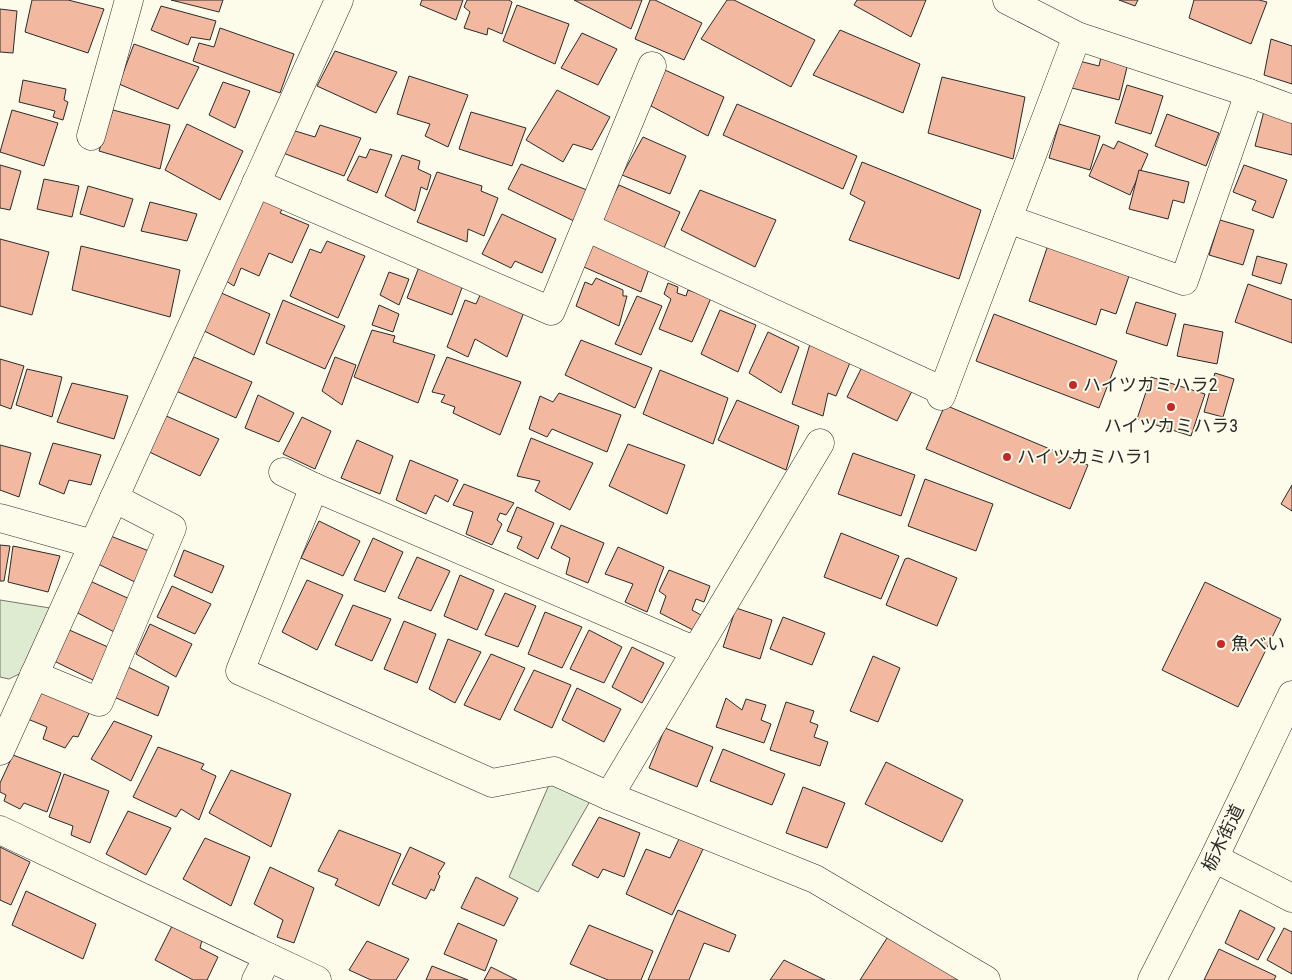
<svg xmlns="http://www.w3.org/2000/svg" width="1292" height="980" viewBox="0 0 1292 980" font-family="'Roboto Condensed','Noto Sans JP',sans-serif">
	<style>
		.green { fill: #deebd1; stroke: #74746e }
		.building { fill: #f2b8a0; stroke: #2b2b2b }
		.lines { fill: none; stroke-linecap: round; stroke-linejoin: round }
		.street-casing { stroke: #2b2b2b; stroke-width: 29 }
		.primary-casing { stroke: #2b2b2b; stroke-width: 29 }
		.street { stroke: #fdfbea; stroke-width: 28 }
		.primary { stroke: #fdfbea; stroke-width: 28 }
		.poi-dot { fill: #c62828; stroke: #fdfbea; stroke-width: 2 }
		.labels { text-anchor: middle; stroke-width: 4; stroke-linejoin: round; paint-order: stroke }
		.poi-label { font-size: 18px; fill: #2b2b2b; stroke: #fdfbea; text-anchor: start }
		.street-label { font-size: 18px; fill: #2b2b2b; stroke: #fdfbea }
	</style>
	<rect width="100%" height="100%" fill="#fdfbea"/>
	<g class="green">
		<path d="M0,600L50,608L25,671L9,679L0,677Z"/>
		<path d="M552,778L593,796L538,892L509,877Z"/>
	</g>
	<g class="building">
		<path d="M32,0H68L104,9L88,53L25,32Z"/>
		<path d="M171,0H223L219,12Z"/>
		<path d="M422,0H463L456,20L420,5Z"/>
		<path d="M467,0H509L512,2L502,34L488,28L487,35L464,28L470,12L464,7Z"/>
		<path d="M574,0H642L631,29Z"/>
		<path d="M650,0H655L702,23L684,60L635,39Z"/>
		<path d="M727,0H734L815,40L791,87L701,39Z"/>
		<path d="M857,0H926L911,37L854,5Z"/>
		<path d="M1119,0H1138L1135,6Z"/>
		<path d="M1194,0H1259L1267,2L1251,44L1189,18Z"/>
		<path d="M517,5L569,24L555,64L503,41Z"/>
		<path d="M161,6L216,21L210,40L191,37L188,45L151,30Z"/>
		<path d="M0,9L17,11L13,53L0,52Z"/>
		<path d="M220,28L294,54L280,93L193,61L199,43L214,47Z"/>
		<path d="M840,30L920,64L903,113L813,75Z"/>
		<path d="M582,33L617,49L598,85L561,68Z"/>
		<path d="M1271,39L1292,46V84L1264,75Z"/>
		<path d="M134,44L199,67L178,109L119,84Z"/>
		<path d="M335,51L397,72L376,113L317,86Z"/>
		<path d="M1102,52L1129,59L1119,100L1072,88L1079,61L1099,66Z"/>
		<path d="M665,70L724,97L708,136L651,106Z"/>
		<path d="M409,76L468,95L448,147L425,136L430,124L397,114Z"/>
		<path d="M942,77L1025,97L1013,159L928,133Z"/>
		<path d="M23,80L66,89L64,100L68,102L63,120L53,117L55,111L19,102Z"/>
		<path d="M223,82L250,91L235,128L209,115Z"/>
		<path d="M1127,85L1163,96L1151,134L1115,123Z"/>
		<path d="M557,90L610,117L592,150L573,144L563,162L526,140Z"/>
		<path d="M737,104L857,156L843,189L723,135Z"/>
		<path d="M12,110L58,123L44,166L0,152Z"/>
		<path d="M113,110L170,125L160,169L99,151Z"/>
		<path d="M1264,111L1292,118V155L1255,146Z"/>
		<path d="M471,112L526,128L512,166L459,149Z"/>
		<path d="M1167,114L1219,133L1206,166L1155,146Z"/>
		<path d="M187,124L243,151L220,200L165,170Z"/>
		<path d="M1059,124L1100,136L1090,170L1049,158Z"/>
		<path d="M320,125L361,138L344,176L283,153L292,130L315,137Z"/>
		<path d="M643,137L686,156L670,194L622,175Z"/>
		<path d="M1118,141L1148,154L1130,195L1089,176L1103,144L1114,149Z"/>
		<path d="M370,149L392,155L377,193L347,180L359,156L366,158Z"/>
		<path d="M402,155L420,161L418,169L431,175L427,190L421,187L415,211L385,196Z"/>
		<path d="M862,162L981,210L959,279L849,240L865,202L850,194Z"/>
		<path d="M521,164L587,190L576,222L508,189Z"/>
		<path d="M0,165L21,171L10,210L0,208Z"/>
		<path d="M1244,165L1287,180L1273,218L1252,210L1256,201L1233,192Z"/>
		<path d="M1139,170L1189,182L1184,203L1173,200L1168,219L1129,209Z"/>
		<path d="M437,172L482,186L481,191L498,198L484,236L468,229L467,242L417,222Z"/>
		<path d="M44,179L79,186L72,217L37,209Z"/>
		<path d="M619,185L680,212L664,248L601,219Z"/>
		<path d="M88,186L133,199L124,227L80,214Z"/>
		<path d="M700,190L776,220L755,267L681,230Z"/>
		<path d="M257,198L283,208L280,213L309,225L292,263L269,253L259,276L241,268L234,286L220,277Z"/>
		<path d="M150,202L197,214L187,241L141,231Z"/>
		<path d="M502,214L556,239L542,273L515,261L511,268L482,254Z"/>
		<path d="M1220,220L1254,230L1243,265L1209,255Z"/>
		<path d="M0,239L49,252L32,315L0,306Z"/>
		<path d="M327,241L365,256L338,318L290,296L310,249L321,253Z"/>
		<path d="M588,242L649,269L641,292L577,264Z"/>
		<path d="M1048,245L1130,273L1116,314L1101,309L1096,325L1029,301Z"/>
		<path d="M81,246L180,270L170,317L72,290Z"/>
		<path d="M1257,256L1287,264L1281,284L1252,275Z"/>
		<path d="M419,267L463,285L452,315L407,298Z"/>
		<path d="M389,272L409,279L399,305L380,295Z"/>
		<path d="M596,278L623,290V296H627L619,326L576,306L585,282L592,285Z"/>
		<path d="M668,283L678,287L677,293L686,296L688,290L711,298L692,342L659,329L671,299L664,294Z"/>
		<path d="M1248,284L1292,300V343L1235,322Z"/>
		<path d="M219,292L270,314L254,355L200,329Z"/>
		<path d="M481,293L524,312L507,357L475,339L468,357L447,347L465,300L476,304Z"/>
		<path d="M637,296L662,306L641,355L615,344Z"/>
		<path d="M283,300L345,326L325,369L266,343Z"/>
		<path d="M1136,302L1176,314L1167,346L1126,333Z"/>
		<path d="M379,305L399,314L393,332L372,325Z"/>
		<path d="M720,310L756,325L738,372L701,354Z"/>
		<path d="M994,314L1117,361L1099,408L976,361Z"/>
		<path d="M1184,324L1223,332L1217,364L1177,356Z"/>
		<path d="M372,330L395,336L393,342L435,355L418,403L354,377Z"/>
		<path d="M768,332L799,347L781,393L749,373Z"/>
		<path d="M581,340L652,368L635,408L565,375Z"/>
		<path d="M810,344L852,358L836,396L828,393L823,416L792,404Z"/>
		<path d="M194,357L252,382L236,418L176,391Z"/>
		<path d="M335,357L356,365L342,405L322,391Z"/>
		<path d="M447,357L521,382L500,435L453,413L455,407L441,402L445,395L432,392Z"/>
		<path d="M0,359L24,366L11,409L0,405Z"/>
		<path d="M862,367L912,391L897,421L847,397Z"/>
		<path d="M27,369L62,377L52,417L16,405Z"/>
		<path d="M660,370L728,398L713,444L643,414Z"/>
		<path d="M1215,373L1234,379L1223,417L1204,412Z"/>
		<path d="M1151,377L1205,394L1191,436L1137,419Z"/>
		<path d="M72,383L128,396L114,439L57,422Z"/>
		<path d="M559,393L621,415L607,452L552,429L547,437L529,429L540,396L553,402Z"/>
		<path d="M258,395L294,413L279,442L245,428Z"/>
		<path d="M737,400L799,426L786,470L718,440Z"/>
		<path d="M945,405L1088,465L1070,509L926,449Z"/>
		<path d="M164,415L219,439L200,476L143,449Z"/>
		<path d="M302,417L331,431L315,469L283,454Z"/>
		<path d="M531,438L593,463L570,510L535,491L540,481L517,476Z"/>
		<path d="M357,440L393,456L380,494L341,478Z"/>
		<path d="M53,443L101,455L91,485L69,480L64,494L39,484Z"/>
		<path d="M628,444L685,465L667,514L609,486Z"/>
		<path d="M0,445L31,453L19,497L0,490Z"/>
		<path d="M853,453L915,475L901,516L838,494Z"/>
		<path d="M410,460L458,480L448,502L435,495L426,514L396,500Z"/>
		<path d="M925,479L993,504L976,551L908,526Z"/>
		<path d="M464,484L514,503L506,515L500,513L497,520L502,524L492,545L466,534L473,512L453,505Z"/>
		<path d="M1292,485V511L1281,504Z"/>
		<path d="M517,507L554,523L538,559L517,548L522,537L507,531Z"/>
		<path d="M319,521L360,541L343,576L301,558Z"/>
		<path d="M561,525L604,543L588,583L566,574L570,558L551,548Z"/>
		<path d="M841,533L899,556L881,599L824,577Z"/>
		<path d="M108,535L154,553L139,584L96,563Z"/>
		<path d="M373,538L403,552L385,592L354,580Z"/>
		<path d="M0,545L10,546L4,581H0Z"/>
		<path d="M13,546L60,556L48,592L8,582Z"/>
		<path d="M618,547L664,567L647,612L625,602L633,584L605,574Z"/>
		<path d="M184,550L224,566L212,593L174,576Z"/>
		<path d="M417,557L450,571L431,611L398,598Z"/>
		<path d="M908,558L957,578L937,626L886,605L905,559Z"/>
		<path d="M669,570L710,586L704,602L696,599L692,610L701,615L693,630L660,613L666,596L659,591Z"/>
		<path d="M460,575L494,590L477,630L444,616Z"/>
		<path d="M307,580L343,595L317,650L282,632Z"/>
		<path d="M90,581L134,601L118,634L74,611Z"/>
		<path d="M1205,582L1281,619L1238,707L1162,670Z"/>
		<path d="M172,586L211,604L195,634L157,617Z"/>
		<path d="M505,593L536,606L518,647L485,635Z"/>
		<path d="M353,605L391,619L372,661L335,645Z"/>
		<path d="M736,608L772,620L760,659L723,647Z"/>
		<path d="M545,612L582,627L562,668L528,654Z"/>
		<path d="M783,617L825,633L812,665L770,649Z"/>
		<path d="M404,621L436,634L417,683L384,669Z"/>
		<path d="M150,624L192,644L176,677L136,654Z"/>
		<path d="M67,629L108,647L93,680L52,660Z"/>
		<path d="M589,630L622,647L604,683L570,669Z"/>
		<path d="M448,639L481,652L455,703L429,689Z"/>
		<path d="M632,647L664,663L642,703L612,687Z"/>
		<path d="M491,654L525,668L500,720L464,705Z"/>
		<path d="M873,656L900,668L878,722L850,711Z"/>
		<path d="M128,667L169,687L158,716L114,697Z"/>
		<path d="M534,670L571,685L552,728L514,710Z"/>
		<path d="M40,687L91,709L78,737L73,736L65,748L43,739L47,727L23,717Z"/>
		<path d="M577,688L621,709L604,742L562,720Z"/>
		<path d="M726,698L742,710L746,699L766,705L761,720L771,724L764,743L716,727Z"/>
		<path d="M786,702L814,711L810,722L818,725L814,737L828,742L820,766L770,750Z"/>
		<path d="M114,721L152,736L131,781L91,759Z"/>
		<path d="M665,728L713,747L697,787L649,768Z"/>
		<path d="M158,747L204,764L201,769L216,776L199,820L181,809L176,817L133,797Z"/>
		<path d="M723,749L785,774L772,805L710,781Z"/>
		<path d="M13,755L61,773L47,812L24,803L20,809L4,801L6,795L0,792V783Z"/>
		<path d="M886,762L963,800L942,842L865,804Z"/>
		<path d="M231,770L291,794L271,847L209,813Z"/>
		<path d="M64,774L109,791L90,843L71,835L73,826L49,817Z"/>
		<path d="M803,787L845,803L827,848L786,833Z"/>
		<path d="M128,811L171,828L146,875L106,854Z"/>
		<path d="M599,817L640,833L624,877L603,869L598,878L572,865Z"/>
		<path d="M339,830L401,854L379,906L335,885L338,879L318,871Z"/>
		<path d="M205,838L250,857L231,906L183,879Z"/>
		<path d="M679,839L703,849L672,915L626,894L646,849L670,858Z"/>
		<path d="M0,847L30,862L11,905L0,900Z"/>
		<path d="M410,847L445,863L438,874L440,876L434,891L431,889L426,899L392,884Z"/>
		<path d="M270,867L314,888L294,943L277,937L283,920L254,904Z"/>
		<path d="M476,877L518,898L504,926L461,908Z"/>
		<path d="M26,891L96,924L83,959L12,925Z"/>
		<path d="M678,910L736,935L729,952L704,943L689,980H648Z"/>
		<path d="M1240,910L1275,928L1258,960L1225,943Z"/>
		<path d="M458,923L497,940L485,971L444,954Z"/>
		<path d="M173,924L202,940L200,948L218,957L207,980H193L155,960Z"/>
		<path d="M589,925L653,951L641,980H608L570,964Z"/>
		<path d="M1284,928L1292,932V974L1267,960Z"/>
		<path d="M889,935L959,980H860Z"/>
		<path d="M367,941L409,959L396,980H371L349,970Z"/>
		<path d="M1219,949L1276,976L1274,980H1204Z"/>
		<path d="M784,960L825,980H770Z"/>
		<path d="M432,966L468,980H426Z"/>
		<path d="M491,967L517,980H484Z"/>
	</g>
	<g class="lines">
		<defs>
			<g id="street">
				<path d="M1007,0L1077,36L1249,93L1292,109"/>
				<path d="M91,136L129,0"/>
				<path d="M256,183L551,311L652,66"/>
				<path d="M1008,219L1184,281L1249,93"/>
				<path d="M586,227L943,391"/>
				<path d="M941,396L1077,36"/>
				<path d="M820,443L609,796L815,879L986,980"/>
				<path d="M283,472L314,487L696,651"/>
				<path d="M314,487L240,671L492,783L554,771L609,796"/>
				<path d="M0,518L93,544"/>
				<path d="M34,675L99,702L172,528L114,498"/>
				<path d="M0,751L339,0"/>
				<path d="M0,830L317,980"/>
				<path d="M1214,858L1292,898"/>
				<path d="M256,980L268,957"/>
			</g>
			<path id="primary" d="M1152,980L1214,858L1292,695"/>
		</defs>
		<use href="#street" class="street-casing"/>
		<use href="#primary" class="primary-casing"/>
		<use href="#street" class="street"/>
		<use href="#primary" class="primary"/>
	</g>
	<g class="poi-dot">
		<circle cx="1073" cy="385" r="5"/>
		<circle cx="1171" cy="407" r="5"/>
		<circle cx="1007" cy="457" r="5"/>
		<circle cx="1221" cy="644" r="5"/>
	</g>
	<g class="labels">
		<g class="poi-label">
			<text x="1083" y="391">ハイツカミハラ2</text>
			<text x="1171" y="432" text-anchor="middle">ハイツカミハラ3</text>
			<text x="1017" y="463">ハイツカミハラ1</text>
			<text x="1231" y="650">魚べい</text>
		</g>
		<g class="street-label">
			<text transform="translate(1223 838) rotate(-64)" y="6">栃木街道</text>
		</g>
	</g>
</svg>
